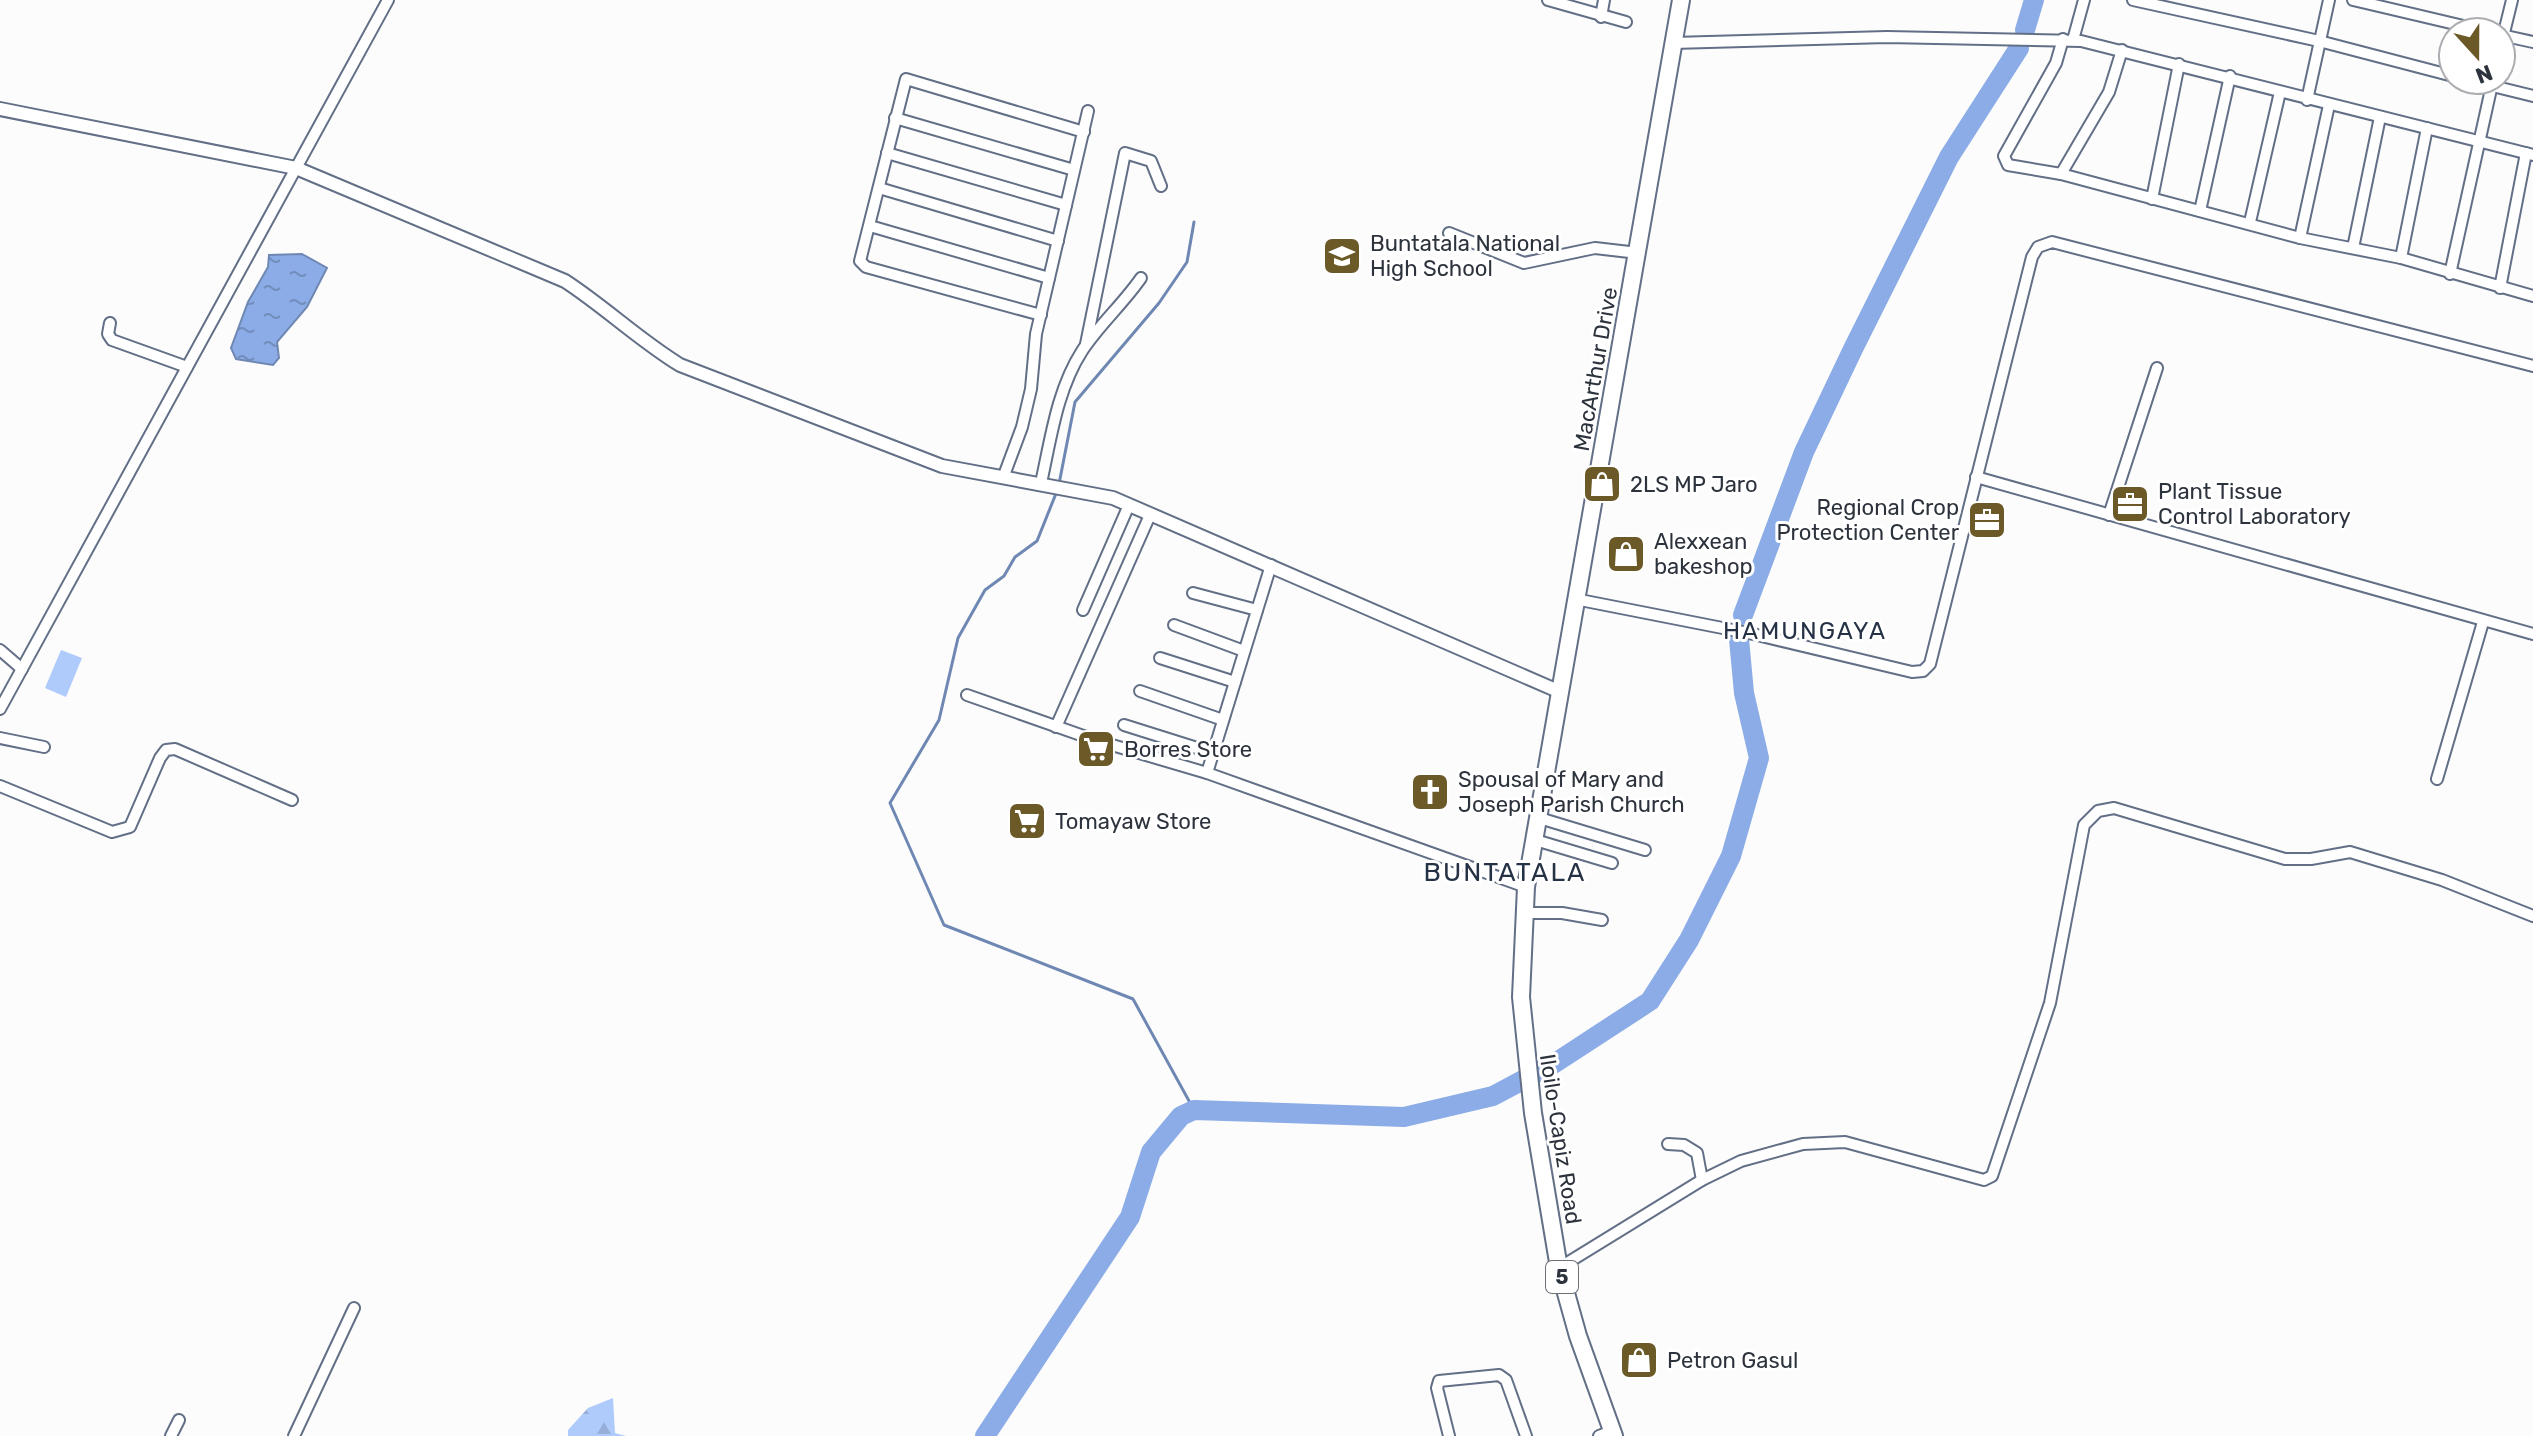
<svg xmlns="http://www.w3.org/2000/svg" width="2533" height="1436" viewBox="0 0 2533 1436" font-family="Rubik,sans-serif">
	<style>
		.forest { fill: url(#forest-firs) }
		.park { fill: #afcbfb }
		.water { fill: url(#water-ripples); stroke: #6f88b3; stroke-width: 2 }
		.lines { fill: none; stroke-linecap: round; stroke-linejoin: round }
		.stream { stroke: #6f88b3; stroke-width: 3 }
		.river { stroke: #8bace6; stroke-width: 20 }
		.minor-casing { stroke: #626f86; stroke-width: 14 }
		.tertiary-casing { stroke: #626f86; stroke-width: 16 }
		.primary-casing { stroke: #626f86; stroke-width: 20 }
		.minor { stroke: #fff; stroke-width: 10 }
		.tertiary { stroke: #fff; stroke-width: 12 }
		.primary { stroke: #fff; stroke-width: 16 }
		.labels { text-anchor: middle; stroke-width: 6; stroke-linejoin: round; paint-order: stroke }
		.shield { fill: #fff; stroke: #6c7077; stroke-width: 2 }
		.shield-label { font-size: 20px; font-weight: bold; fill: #2d333d }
		.poi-label { font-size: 22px; fill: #2d333d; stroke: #fff; text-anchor: start }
		.street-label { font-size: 22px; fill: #2d333d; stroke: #fff }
		.neighbourhood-label { font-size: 24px; letter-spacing: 2px; fill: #253145; stroke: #fff }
		.quarter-label { font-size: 26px; letter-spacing: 2px; fill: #253145; stroke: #fff }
	</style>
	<defs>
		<pattern id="forest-firs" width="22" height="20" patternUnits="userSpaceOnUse" patternTransform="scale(2)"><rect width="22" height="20" fill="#afcbfb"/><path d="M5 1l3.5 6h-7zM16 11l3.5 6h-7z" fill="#97afd8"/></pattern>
		<pattern id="water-ripples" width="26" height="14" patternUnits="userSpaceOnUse" patternTransform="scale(2)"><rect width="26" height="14" fill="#8bace6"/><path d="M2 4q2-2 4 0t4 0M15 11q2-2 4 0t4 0" fill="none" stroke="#728dbc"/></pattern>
	</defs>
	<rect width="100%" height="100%" fill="#fcfcfc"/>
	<path class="forest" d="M613,1398L615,1433L626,1436H568V1430L588,1408Z"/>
	<path class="park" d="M61,650L82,658L66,697L45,688Z"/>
	<path class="water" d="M302,254L327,268L307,307L277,342L279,358L273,365L236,359L231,348L248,302L268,267L269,255Z"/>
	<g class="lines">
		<g class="stream">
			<path d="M1059,484L1075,402L1159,303L1187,262L1194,222"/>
			<path d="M1057,491L1037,541L1015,557L1004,576L985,590L958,638L939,720L890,803L944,925L1133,999L1194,1110"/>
		</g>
		<g class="river">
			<path d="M2025,30L2034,0"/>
			<path d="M1743,615L1804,452L1853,349L1949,157L2019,48"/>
			<path d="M985,1436L1130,1217L1151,1152L1181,1116L1194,1110L1404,1117L1493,1096L1555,1063L1650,1001L1689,940L1731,856L1759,758L1744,693L1739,639"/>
		</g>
		<defs>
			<g id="minor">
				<path d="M1548,0L1626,22"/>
				<path d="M2133,0L2319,41L2453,76"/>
				<path d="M2353,0L2489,32"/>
				<path d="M1601,17L1604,0"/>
				<path d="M2501,35L2533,42"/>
				<path d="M2063,39L2056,63L2004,156L2008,165L2061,174L2300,238L2401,258L2533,296"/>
				<path d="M2073,40L2084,0"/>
				<path d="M1673,43L1887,37L2081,41L2533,155"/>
				<path d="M2501,45L2512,0"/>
				<path d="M2468,80L2533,96"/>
				<path d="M2307,100L2329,0"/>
				<path d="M895,118L1074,170"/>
				<path d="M887,153L1066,205"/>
				<path d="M2061,174L2109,92L2122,50"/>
				<path d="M879,188L1058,241"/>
				<path d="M2152,199L2179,64"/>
				<path d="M2200,211L2230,76"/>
				<path d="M2250,222L2280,92"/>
				<path d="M870,226L1049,278"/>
				<path d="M1449,233L1524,263L1595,248L1638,253"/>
				<path d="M2300,238L2329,105"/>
				<path d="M2353,248L2380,117"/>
				<path d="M2401,258L2427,128"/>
				<path d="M2450,274L2493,80"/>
				<path d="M2500,288L2526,153"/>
				<path d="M1041,315L866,267L860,261L906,79L1084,132"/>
				<path d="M110,323L108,334L112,340L187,367"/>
				<path d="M1086,344L1125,153L1151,161L1161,186"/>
				<path d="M1976,477L2533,634"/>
				<path d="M1003,478L1022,427L1031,389L1036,334L1088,111"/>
				<path d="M1041,483C1051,438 1057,390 1082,351C1099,325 1123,304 1141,278"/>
				<path d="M2109,515L2157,368"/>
				<path d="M1193,593L1257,610"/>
				<path d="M1575,599L1753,634L1912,672L1923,671L1930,664L2032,257L2038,247L2052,242L2533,366"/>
				<path d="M1083,610L1129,505"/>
				<path d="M1174,625L1244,651"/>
				<path d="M0,650L22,669"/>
				<path d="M1160,658L1235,682"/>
				<path d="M1140,691L1223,720"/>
				<path d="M967,695L1095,740L1207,773L1526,887"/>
				<path d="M0,709L388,0"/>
				<path d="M1124,725L1213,753"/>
				<path d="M1056,727L1150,515"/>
				<path d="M0,738L44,747"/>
				<path d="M1207,773L1271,565"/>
				<path d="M2437,779L2483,622"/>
				<path d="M0,786L112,832L130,827L160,758L166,750L175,749L292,800"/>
				<path d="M1536,817L1645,850"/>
				<path d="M1532,839L1612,863"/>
				<path d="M1526,913H1562L1602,920"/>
				<path d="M1668,1144L1684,1145L1697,1153L1702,1180"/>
				<path d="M1559,1268L1702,1180L1741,1161L1803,1144L1845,1142L1984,1180L1992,1176L2050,1003L2084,825L2098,811L2114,808L2285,859H2311L2350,852L2442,880L2533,916"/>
				<path d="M171,1436L179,1420"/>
				<path d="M294,1436L354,1308"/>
				<path d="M1449,1436L1437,1388L1439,1381L1499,1375L1506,1380L1526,1436"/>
				<path d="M1599,1436L1612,1431"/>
			</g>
			<path id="tertiary" d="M0,109L296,168L565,281C605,307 639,340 680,365L942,466L1113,498L1558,691"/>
			<path id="primary" d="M1614,1436L1578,1336L1559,1268L1533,1113L1521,997L1526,887L1681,0"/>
		</defs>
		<use href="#minor" class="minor-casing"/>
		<use href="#tertiary" class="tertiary-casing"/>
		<use href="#primary" class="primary-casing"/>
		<use href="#minor" class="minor"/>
		<use href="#tertiary" class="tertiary"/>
		<use href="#primary" class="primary"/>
	</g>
	<defs>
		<symbol id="school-square" viewBox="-11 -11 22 22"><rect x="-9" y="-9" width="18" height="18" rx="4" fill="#6b5a28" stroke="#fff"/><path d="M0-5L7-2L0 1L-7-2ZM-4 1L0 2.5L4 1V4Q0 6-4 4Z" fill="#fff"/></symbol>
		<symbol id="shop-square" viewBox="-11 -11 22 22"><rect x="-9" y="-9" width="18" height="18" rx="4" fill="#6b5a28" stroke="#fff"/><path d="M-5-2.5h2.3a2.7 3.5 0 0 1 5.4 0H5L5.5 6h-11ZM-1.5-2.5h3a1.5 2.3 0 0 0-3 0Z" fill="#fff"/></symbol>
		<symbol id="office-square" viewBox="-11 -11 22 22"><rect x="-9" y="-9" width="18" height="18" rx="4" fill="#6b5a28" stroke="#fff"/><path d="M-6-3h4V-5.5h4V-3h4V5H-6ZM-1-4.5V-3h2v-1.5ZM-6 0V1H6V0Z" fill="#fff"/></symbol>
		<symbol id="supermarket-square" viewBox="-11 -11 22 22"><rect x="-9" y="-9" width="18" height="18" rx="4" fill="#6b5a28" stroke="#fff"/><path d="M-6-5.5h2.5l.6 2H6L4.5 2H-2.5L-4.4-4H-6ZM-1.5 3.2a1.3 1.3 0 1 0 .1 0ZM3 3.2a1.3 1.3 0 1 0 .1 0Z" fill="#fff"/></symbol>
		<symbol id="church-square" viewBox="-11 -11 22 22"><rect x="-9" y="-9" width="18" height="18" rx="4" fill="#6b5a28" stroke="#fff"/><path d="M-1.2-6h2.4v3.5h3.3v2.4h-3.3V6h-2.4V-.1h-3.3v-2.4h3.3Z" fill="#fff"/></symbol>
	</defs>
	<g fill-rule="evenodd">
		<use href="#school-square" x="1320" y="234" width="44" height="44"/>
		<use href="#shop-square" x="1580" y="462" width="44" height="44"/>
		<use href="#office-square" x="2108" y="482" width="44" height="44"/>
		<use href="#office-square" x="1965" y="498" width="44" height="44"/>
		<use href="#shop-square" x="1604" y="532" width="44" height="44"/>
		<use href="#supermarket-square" x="1074" y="727" width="44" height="44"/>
		<use href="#church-square" x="1408" y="770" width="44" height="44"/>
		<use href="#supermarket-square" x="1005" y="799" width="44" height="44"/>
		<use href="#shop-square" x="1617" y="1338" width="44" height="44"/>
	</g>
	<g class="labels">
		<rect class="shield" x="1546" y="1261" width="32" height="32" rx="6"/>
		<g class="shield-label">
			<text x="1562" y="1284">5</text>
		</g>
		<g class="poi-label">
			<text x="1370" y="251">Buntatala National<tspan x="1370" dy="25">High School</tspan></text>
			<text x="1630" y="492">2LS MP Jaro</text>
			<text x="2158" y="499">Plant Tissue<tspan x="2158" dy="25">Control Laboratory</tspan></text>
			<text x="1959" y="515" text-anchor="end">Regional Crop<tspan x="1959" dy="25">Protection Center</tspan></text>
			<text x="1654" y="549">Alexxean<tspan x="1654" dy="25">bakeshop</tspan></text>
			<text x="1124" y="757">Borres Store</text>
			<text x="1458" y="787">Spousal of Mary and<tspan x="1458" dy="25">Joseph Parish Church</tspan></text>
			<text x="1055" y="829">Tomayaw Store</text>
			<text x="1667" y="1368">Petron Gasul</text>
		</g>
		<g class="street-label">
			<text transform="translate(1595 369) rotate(-80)" y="8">MacArthur Drive</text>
			<text transform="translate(1561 1139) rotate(81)" y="8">Iloilo-Capiz Road</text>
		</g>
		<g class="neighbourhood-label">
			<text x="1805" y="639">HAMUNGAYA</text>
		</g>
		<g class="quarter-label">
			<text x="1505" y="881">BUNTATALA</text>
		</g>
	</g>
	<g transform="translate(2477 56) rotate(159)"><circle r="38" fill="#ffffff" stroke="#abadb1" stroke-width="2"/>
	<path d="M0-6L14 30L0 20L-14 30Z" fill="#6b5a28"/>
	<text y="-12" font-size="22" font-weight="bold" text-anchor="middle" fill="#2d333d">N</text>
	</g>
</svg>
